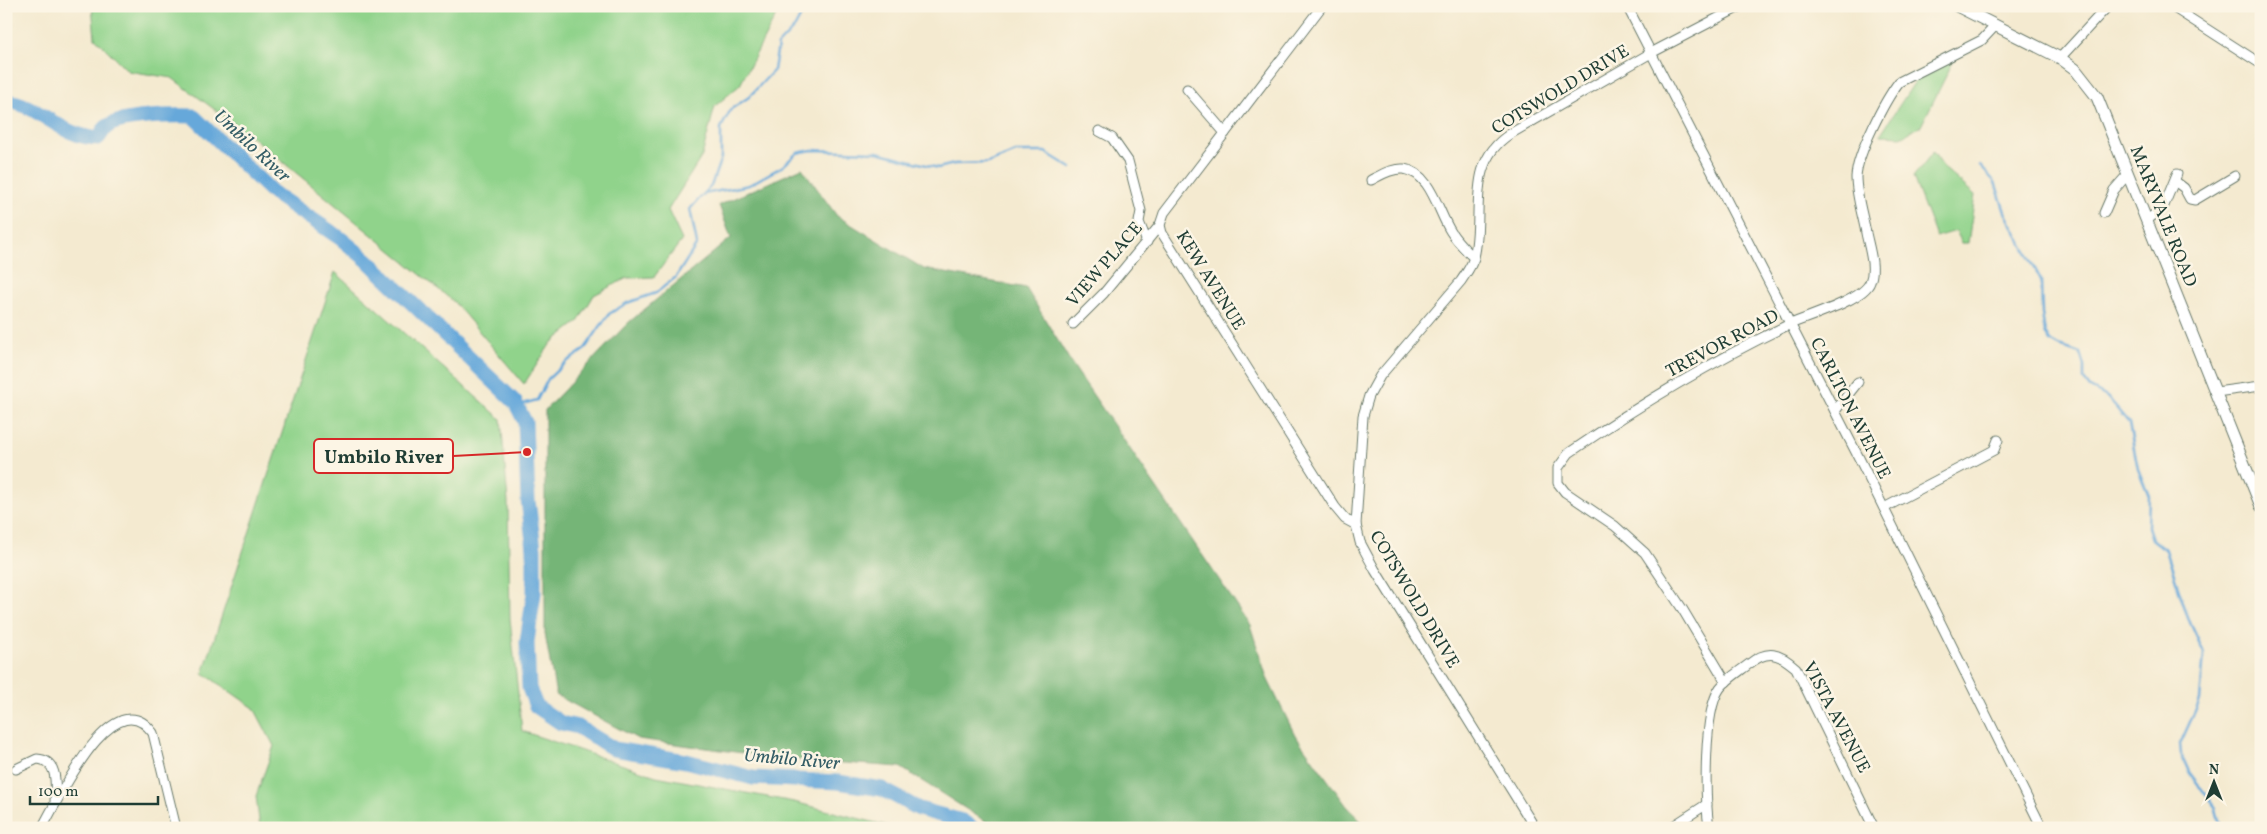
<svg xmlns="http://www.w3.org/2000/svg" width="2267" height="834" viewBox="0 0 2267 834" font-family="Vollkorn,serif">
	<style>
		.green { fill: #90d38b; stroke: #588860 }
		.forest { fill: #74b577; stroke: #4a7956 }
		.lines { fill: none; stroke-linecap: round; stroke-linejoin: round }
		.stream { stroke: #66a8da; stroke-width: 2.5 }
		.river { stroke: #66a8da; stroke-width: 15 }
		.street-casing { stroke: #6a7a6b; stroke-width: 11 }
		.secondary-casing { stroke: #6a7a6b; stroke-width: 13 }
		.street { stroke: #fff; stroke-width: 9 }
		.secondary { stroke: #fff; stroke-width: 11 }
		.labels { text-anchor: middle; stroke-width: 5; stroke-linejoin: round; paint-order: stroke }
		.street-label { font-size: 18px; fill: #1f3d34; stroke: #fcf5e5 }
		.water-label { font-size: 19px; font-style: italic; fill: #345d66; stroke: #fcf5e5 }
		.leader { fill: none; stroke: #d62828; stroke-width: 2 }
		.callout-dot { fill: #d62828; stroke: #fcf5e5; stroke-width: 2 }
		.callout { fill: #fcf5e5; stroke: #d62828; stroke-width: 2 }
		.callout-label { font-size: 19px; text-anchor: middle; font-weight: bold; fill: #1f3d34 }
	</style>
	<rect width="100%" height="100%" fill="#fcf5e5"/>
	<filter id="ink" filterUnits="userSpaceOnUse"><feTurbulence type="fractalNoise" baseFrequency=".02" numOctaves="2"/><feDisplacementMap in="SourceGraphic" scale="10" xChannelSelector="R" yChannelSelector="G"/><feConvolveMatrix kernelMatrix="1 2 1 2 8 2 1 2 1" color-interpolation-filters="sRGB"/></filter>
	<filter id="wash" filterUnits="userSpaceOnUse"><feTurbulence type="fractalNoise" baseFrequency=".0096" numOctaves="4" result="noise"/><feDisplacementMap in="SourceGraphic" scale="20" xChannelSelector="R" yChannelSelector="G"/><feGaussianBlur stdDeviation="1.12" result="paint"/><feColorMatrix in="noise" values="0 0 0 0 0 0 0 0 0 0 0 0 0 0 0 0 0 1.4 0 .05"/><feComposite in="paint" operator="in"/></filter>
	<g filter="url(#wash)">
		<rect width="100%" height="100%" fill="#f4ead0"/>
		<g class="green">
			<path d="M92,6H781L740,85L715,106L702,156L668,210L682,240L654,277L627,278L594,295L578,322L551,343L524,384L454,302L256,140L172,78L128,71L95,38Z"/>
			<path d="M1955,58L1921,126L1903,136L1880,135L1916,80Z"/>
			<path d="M1933,152L1944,168L1975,195L1968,243H1962L1956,231L1936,237L1913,177Z"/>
			<path d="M335,272L501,419L508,502L510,619L522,731L656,776L794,802L896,828H260L256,796L274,746L254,708L203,673Z"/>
		</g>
		<path class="forest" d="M802,168L837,216L924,269L1026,288L1072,364L1250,625L1267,678L1295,735L1346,805L1367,828H996L900,767L788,759L638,739L556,695L545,634V410L628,323L731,238L719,205Z"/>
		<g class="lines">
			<g class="stream">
				<path d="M1980,166L1995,182L2005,212L2041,280L2042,314L2045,333L2050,341L2059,346L2080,353L2084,366V380L2090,388L2107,397L2129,423L2138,469L2149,496L2148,527L2152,539L2166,550L2188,618L2204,653L2200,700L2180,744L2181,754L2189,772L2216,808L2221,828"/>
				<path d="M704,194L749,185L783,166L797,153L812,150L877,152L938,168L954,164L988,163L1016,152H1045L1071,168"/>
				<path d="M520,411L523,404L537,400L548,379L565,363L584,350L609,314L627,303L656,293L676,277L697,244L690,209L711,186L721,158V128L731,109L749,97L774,70L778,45L795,27L806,6"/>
			</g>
			<path class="river" d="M6,101C38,103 61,138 98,138C101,135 104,128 108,126C123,116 174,115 193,116L273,193L340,238L367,260L515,402L525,422L528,500L534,549V593L527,642L529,688L536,706L561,723L578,727L614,749L686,761L753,778L838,782L882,789L919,809L962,821L972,828"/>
		</g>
	</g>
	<g filter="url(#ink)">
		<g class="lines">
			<defs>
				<g id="street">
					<path d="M1322,6L1164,213L1160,225L1162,233L1335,507L1345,519L1356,525"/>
					<path d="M1627,6L1859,458L2042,828"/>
					<path d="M2171,6L2261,64"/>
					<path d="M2060,58L2108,6"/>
					<path d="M1187,89L1225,133"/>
					<path d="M1099,131L1112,138L1128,161L1141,211L1139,222L1147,242"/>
					<path d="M1371,180C1381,175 1392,168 1404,169C1431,173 1438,212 1451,232C1457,242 1465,249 1474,258"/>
					<path d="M2176,182L2184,188L2190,199L2195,200L2235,176"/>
					<path d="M2104,213L2114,190L2128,174"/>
					<path d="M2147,220L2163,208L2177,174"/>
					<path d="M1073,324L1104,293L1160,225"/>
					<path d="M2216,392L2261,386"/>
					<path d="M1835,411L1858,382"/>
					<path d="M1884,508L1994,450L1998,440"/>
					<path d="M1726,682L1683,610L1645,553L1615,526L1565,492L1558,483V468L1569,453C1639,405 1712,361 1788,325C1806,317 1864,300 1870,282C1876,268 1869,248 1866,233C1863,216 1856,195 1856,177C1857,154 1885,100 1899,82L1982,40L1996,25"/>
					<path d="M16,769L37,759C60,760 55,788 55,804"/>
					<path d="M42,828C58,800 114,678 153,733L176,828"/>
					<path d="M1535,828L1375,570L1360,542L1356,525L1363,416L1369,396L1380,376L1461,281C1466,273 1472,266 1474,257C1485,214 1464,164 1510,134L1651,53L1741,6"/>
					<path d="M1670,828L1707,804"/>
					<path d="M1709,828C1705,798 1703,712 1720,688C1727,679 1740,671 1749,664C1768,649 1779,653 1796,668L1874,828"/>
				</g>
				<path id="secondary" d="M1957,6L2060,58L2075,69L2097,97L2261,506"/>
			</defs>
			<use href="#street" class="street-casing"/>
			<use href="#secondary" class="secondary-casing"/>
			<use href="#street" class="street"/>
			<use href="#secondary" class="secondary"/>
		</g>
	</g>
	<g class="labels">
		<g class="street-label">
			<text transform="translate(1560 89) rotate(-31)" y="6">COTSWOLD DRIVE</text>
			<text transform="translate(2164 216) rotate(68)" y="6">MARYVALE ROAD</text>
			<text transform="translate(1104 264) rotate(-49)" y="6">VIEW PLACE</text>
			<text transform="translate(1211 280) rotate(58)" y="6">KEW AVENUE</text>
			<text transform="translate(1722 343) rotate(-28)" y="6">TREVOR ROAD</text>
			<text transform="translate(1851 408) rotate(63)" y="6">CARLTON AVENUE</text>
			<text transform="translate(1415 599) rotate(59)" y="6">COTSWOLD DRIVE</text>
			<text transform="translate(1837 717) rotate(62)" y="6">VISTA AVENUE</text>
		</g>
		<g class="water-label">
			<text transform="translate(253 145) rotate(43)" y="7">Umbilo River</text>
			<text transform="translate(792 758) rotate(5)" y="7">Umbilo River</text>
		</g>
	</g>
	<path class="leader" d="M527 452L453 456"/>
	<circle class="callout-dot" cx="527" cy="452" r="5"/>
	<rect class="callout" x="314" y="439" width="139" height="34" rx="5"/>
	<g class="callout-label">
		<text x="384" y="463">Umbilo River</text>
	</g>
	<rect width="2267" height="834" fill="none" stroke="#fcf5e5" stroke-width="25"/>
	<g transform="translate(2214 782)" stroke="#fcf5e5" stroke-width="4" paint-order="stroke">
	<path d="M0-4L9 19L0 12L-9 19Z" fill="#1f3d34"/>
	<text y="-8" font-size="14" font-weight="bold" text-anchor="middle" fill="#1f3d34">N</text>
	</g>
	<path d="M30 796v8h128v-8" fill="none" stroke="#1f3d34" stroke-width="2.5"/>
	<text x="38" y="796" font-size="15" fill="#1f3d34" stroke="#fcf5e5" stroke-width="4" paint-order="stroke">100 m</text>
</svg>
